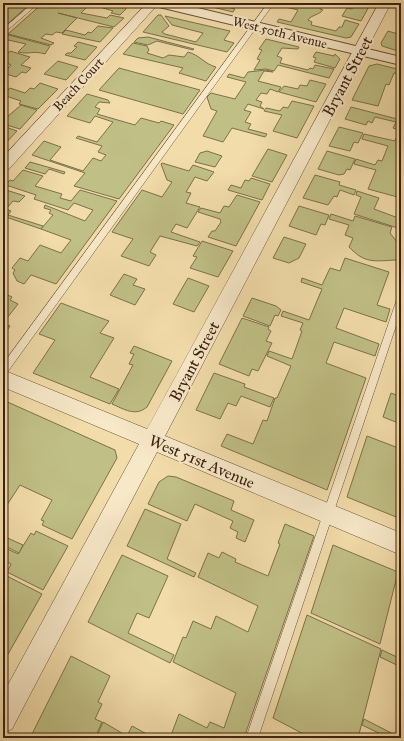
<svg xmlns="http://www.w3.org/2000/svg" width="404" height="741" viewBox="0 0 404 741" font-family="'IM FELL Great Primer',serif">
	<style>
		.green { fill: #c0bf85; stroke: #7e704b }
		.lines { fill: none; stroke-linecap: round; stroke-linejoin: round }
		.service-casing { stroke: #6a4f37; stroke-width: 1 }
		.minor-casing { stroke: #6a4f37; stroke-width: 1 }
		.tertiary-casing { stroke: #6a4f37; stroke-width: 2 }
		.service { fill: #f7e8c8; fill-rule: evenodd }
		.minor { fill: #f7e8c8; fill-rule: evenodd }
		.tertiary { fill: #f7e8c8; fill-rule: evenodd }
		.labels { text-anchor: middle; stroke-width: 4; stroke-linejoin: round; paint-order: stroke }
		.far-street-label { font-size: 13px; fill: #3c2011; stroke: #f7e8c8 }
		.street-label { font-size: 16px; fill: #3c2011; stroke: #f7e8c8 }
	</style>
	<rect width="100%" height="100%" fill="#f2dcaa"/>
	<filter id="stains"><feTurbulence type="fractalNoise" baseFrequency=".005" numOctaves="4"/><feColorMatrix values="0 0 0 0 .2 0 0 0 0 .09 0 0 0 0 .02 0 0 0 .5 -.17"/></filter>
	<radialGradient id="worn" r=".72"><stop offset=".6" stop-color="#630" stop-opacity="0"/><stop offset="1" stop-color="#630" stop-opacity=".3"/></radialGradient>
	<g class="green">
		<path d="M3,3H31L3,28Z"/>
		<path d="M43,3H114L124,6L126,9L120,15L111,13L113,11L90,4L81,13L107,18L110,15L124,18L114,27L58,13L77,18L62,33L56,32L52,35L46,34L41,38L54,43L51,45L8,34Z"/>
		<path d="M196,3H235L231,8L235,9L233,12Z"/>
		<path d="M279,3H323L320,9L323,10C319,15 311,15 308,20L312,22L311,25L336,31L339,27H342L345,20L359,24L351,37L346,38L277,22L279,19L291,22L298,10L278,5Z"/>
		<path d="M355,3H371L361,21L342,16L347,8L352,9Z"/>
		<path d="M158,15H161L169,26L162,32L165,34L196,42L203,33L172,25L165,16L230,31L224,40L234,43L227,52L143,32Z"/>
		<path d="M98,26L113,28L100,42L62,34L66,30L85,35L88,32L91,33Z"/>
		<path d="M388,31L401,35V52L382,46L381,43Z"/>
		<path d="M9,35L50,46L45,54C32,50 31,55 18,52L26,44L4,39Z"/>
		<path d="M148,37L194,49L193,50L157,41L148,45L134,42L138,38Z"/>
		<path d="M266,39L299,47L298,49L282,48L277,56L282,58L280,63L308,70L310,68L313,69L315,65L334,69L329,78L278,65L274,71L266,69L254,70L260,60L257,59L262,50L259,49Z"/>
		<path d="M78,42L97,47L85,60L65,55L67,53H71L77,47L74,46Z"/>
		<path d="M133,43L147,46L149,50L147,53L163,58L169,55L184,57L188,52C200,55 204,64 216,67L206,81L179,73L183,68L123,54Z"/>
		<path d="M10,51L30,57L21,65L31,68L26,73L22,72L16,77L3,73L11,65L3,61L4,57Z"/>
		<path d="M316,52L334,56L335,54L340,59L335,68L314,62L316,58L313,57Z"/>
		<path d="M58,61L78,67L66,80L44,74Z"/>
		<path d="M377,64L401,70V74L394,73L389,85L386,84L378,106L352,100L369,66Z"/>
		<path d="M119,68L200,90L183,114L99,90Z"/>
		<path d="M266,70L273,72L264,71L258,81L281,87L278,92L270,89L267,94L261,93L256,100L262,102L260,106L264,109L248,104L244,110L251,112L245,122L251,124L248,129L267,134L265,137L232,128L223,142L203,136L217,111L211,109L207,97L211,93L235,99L246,82L227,77L229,74L244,78L248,72Z"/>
		<path d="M310,80L326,84L316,102L279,92L284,86L298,89L300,85L307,86Z"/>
		<path d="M40,83L58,89L38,109L19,104L21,101L3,95L10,88L25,93L30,88L34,89Z"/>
		<path d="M87,94L108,100L110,103L99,102L95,107L100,109L97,114L135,125L141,118L159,123L161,121L174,125L119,199L74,186L85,173L32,155L44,141L61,147L50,160L83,171L93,158L101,161L106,155L98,152L102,146L76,138L78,136L97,142L113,122L95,116L90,123L67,116Z"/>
		<path d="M292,101L314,106L297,138L273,131L282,115L264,111L266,108L280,111L283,107L288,108Z"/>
		<path d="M21,105L37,110L20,129L3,124V116L7,117Z"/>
		<path d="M351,107L401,120V198L368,189L376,170L354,164L356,159L375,165L378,160L382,161L388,146L362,139L364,134L395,141L399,130L393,128L396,122L375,117L372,123L368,121L366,125L345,119Z"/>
		<path d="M3,126L17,131L3,146Z"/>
		<path d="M339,127L363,133L358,143L354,142L350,151L329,146Z"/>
		<path d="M268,149L287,155L272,182L252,176Z"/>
		<path d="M207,151L222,156L215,167L195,162L200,153Z"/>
		<path d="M327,151L355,159L350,170L347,169L344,174L339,175L318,169Z"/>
		<path d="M30,162L65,172L64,174L49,169L45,174L25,168Z"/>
		<path d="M162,163L189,171L193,165L214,172L207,181L195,177L186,192L191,193L186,203L200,207L187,228L176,224L171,232L200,242L197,246L160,236L150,252L156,255L149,266L121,256L133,239L112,232L142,190L162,197L172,182L167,180L161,164Z"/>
		<path d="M23,170L43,176L35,186L62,194L60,198L71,201L80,190L117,201L56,284L31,275L24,284L17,281L13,273L15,270L12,268L20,258L28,261L40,245L61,253L71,240L41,229L53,215L49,213L51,210L44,208L45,205L85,221L93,210L74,203L68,210L34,199L36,195L6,185L10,180L13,181Z"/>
		<path d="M315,175L340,182L339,185L356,190L354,195L340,190L337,197L334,196L328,205L303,198Z"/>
		<path d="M251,178L270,184L262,200L228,190L231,185L241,188L245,180L249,181Z"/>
		<path d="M3,189L25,196L19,202L13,201L6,209L11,211L8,215L43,226L41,229L3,216Z"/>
		<path d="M357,191L379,198L374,209L401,219V229L354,214L361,197L356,195Z"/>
		<path d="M237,195L260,202L236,246L208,237L212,231H215L221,222L220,219L198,212L201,208L220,213L224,206L229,207Z"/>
		<path d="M299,206L329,215L325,225L321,224L316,235L289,226Z"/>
		<path d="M331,214L353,221L355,216L392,227L390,233L401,247L396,260C374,261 365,264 349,247L353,238L345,235L349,225L329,219Z"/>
		<path d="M284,237L306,244L299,258L289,263L273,258Z"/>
		<path d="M202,241L233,251L218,277L190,268L197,257L193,256Z"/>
		<path d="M345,258L389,272L377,305L390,309L386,322L344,308L336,328L379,344L375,356L334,342L326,363L366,378L327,490L221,446L227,434L253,444L263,420L267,421L275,398H277L291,366L267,356L269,351L292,359L302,331L300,330L303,323L281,316L283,311L309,320L322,289L301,282L302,278L322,285L330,268L340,271Z"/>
		<path d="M124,274L137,279L133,285L145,289L135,305L110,295Z"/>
		<path d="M188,278L209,286L194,312L173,304Z"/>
		<path d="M3,293L12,297L10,300L18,304L3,323L10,326L3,336Z"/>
		<path d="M252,298L276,306L281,310L278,316L275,315L270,326L243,316Z"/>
		<path d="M61,303L109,321L100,333L114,338L90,377L119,389L110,404L33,373L55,340L39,334Z"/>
		<path d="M242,318L269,327L268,329L271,331L266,341L272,343L258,371L252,369L249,376L219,364Z"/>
		<path d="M134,346L172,361L147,407C135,417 124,409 112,404L133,365L129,364L134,354L130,353Z"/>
		<path d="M214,373L245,384L244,387L274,398L270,407L241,396L236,406L228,403L220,419L196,410Z"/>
		<path d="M391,393L401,397V424L383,417Z"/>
		<path d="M3,400L115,450L117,458L72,539L42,525L44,521L41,520L52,500L20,485L3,511Z"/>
		<path d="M367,436L401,449V519L347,497Z"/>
		<path d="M168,476L176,477L234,501L231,510L254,520L245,542L236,538L238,532L230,528L233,521L195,504L187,521L148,504L159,482Z"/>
		<path d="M145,509L181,524L167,559L196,573L194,577L127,546Z"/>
		<path d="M285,524L314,536L244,738H170L179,714L207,728L210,722L224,728L236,693L173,662L183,637L186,638L193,621L211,629L216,616L248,632L258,606L198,577L208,553L219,558L222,552L236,559L235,562L268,576L280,544L278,543Z"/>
		<path d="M36,531L68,546L43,590L7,572L11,564L3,560V547L18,554L31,533L34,535Z"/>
		<path d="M3,536L23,545L19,553L3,545Z"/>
		<path d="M333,545L398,572L380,644L311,613Z"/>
		<path d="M122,555L168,576L149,618L137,613L128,633L174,655L170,663L88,622Z"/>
		<path d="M5,575L42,594L3,663V595L7,588L3,585Z"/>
		<path d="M307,615L381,649L358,738H311L273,718Z"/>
		<path d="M382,650L401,659V667L380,657Z"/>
		<path d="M71,656L110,676L98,702L102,704L95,719L102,722L95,738H30Z"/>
		<path d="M364,719L401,738H389L362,725Z"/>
		<path d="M103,722L127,736L132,726L154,738H96Z"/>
	</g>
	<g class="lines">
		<defs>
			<g id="service">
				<path d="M33,3H39L3,34V29Z"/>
				<path d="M268,3H274L6,374L3,375V364Z"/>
				<path d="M401,296V311L258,738H246L397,299Z"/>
			</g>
			<g id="minor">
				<path d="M147,3H159L8,170L3,171V157Z"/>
				<path d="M379,3H391L165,436L401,533V555L157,452L12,729L3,733V694L139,444L3,387V370L147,429Z"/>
			</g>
			<path id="tertiary" d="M153,3H177L401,57V65L155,6Z"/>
		</defs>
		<use href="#service" class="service-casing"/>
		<use href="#minor" class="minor-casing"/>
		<use href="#tertiary" class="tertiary-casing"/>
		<use href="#service" class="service"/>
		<use href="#minor" class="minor"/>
		<use href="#tertiary" class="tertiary"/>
	</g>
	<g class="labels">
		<g class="far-street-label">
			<text transform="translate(280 32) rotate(14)" y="5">West 50th Avenue</text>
			<text transform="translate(78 84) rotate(-47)" y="5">Beach Court</text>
		</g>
		<g class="street-label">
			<text transform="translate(347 76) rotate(-62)" y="6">Bryant Street</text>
			<text transform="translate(194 361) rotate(-62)" y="6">Bryant Street</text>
			<text transform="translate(202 461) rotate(23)" y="6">West 51st Avenue</text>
		</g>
	</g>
	<rect width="404" height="741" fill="none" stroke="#f2dcaa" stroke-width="16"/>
	<rect x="4" y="4" width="396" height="733" fill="none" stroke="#3c2011" stroke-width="2"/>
	<rect x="8" y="8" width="388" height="725" fill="none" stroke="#3c2011"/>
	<rect width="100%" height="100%" filter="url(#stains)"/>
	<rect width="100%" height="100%" fill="url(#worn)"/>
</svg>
